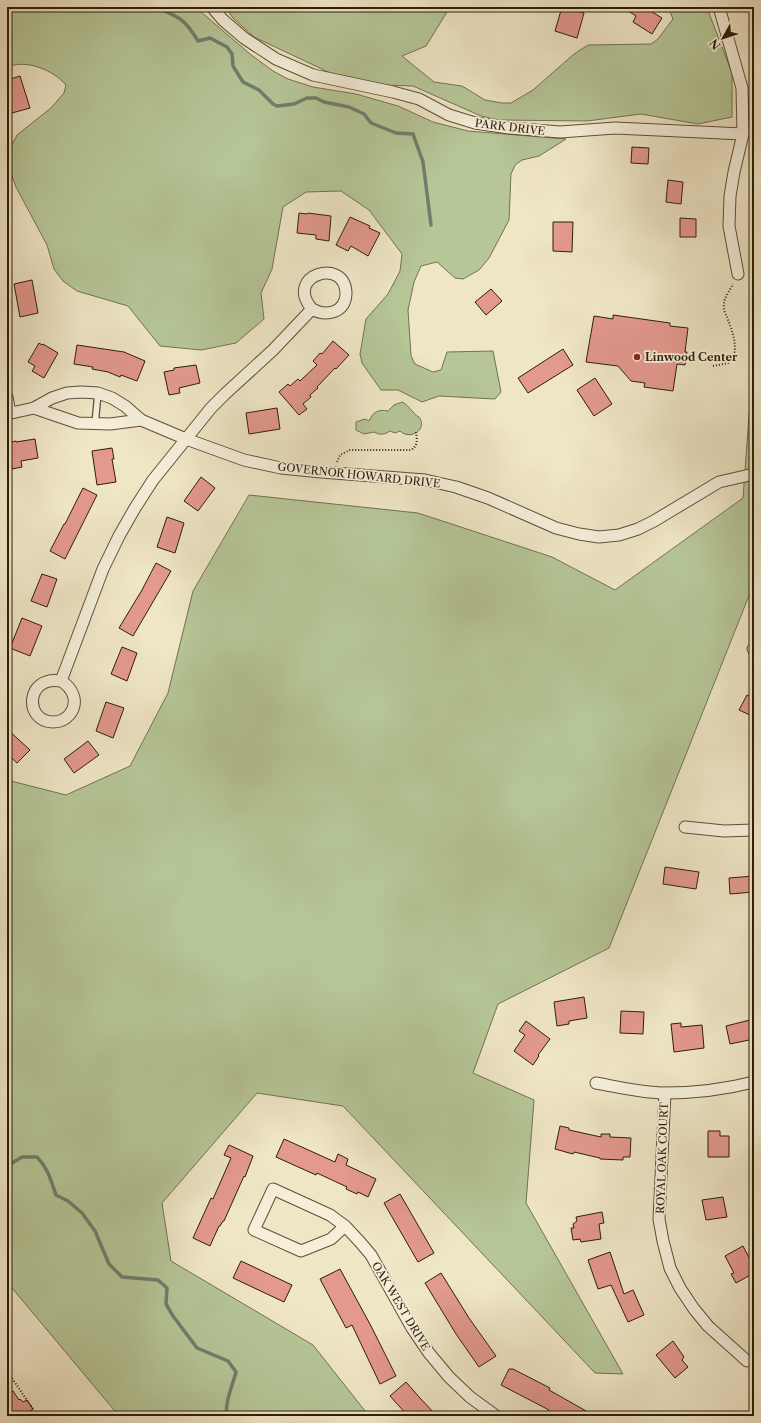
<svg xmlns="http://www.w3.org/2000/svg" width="761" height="1423" viewBox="0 0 761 1423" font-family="'Libre Caslon Text',serif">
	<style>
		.green { fill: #b6c697; stroke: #727250 }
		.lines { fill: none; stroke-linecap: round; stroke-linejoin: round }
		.stream { stroke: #6f7f6d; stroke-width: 3.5 }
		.building { fill: #e3998e; stroke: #2e1d09 }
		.service-casing { stroke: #5e4f38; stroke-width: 8 }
		.minor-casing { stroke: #5e4f38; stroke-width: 13 }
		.path { stroke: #2e1d09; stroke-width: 2; stroke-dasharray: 1 2; stroke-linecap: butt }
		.service { stroke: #f5efda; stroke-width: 5.5 }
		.minor { stroke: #f5efda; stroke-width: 11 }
		.poi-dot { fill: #8f2418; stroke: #f5efda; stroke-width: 1.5 }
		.labels { text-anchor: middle; stroke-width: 3.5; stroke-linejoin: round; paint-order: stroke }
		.street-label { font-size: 11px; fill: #2e1d09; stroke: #f5efda }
		.poi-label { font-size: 11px; font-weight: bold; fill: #2e1d09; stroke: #f5efda; text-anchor: start }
	</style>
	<rect width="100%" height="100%" fill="#efe6c6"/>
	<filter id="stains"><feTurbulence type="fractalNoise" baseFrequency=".005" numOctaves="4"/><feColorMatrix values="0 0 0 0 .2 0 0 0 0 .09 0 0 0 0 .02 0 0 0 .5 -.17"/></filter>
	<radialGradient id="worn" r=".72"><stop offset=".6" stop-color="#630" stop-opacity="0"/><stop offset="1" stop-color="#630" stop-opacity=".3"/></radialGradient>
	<g class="green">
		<path d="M7,7H197L201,12L250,54L273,71L288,79L313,87L356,94L398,106L433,122L468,131L566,139L539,156L522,160L515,165L511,174L509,220L489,258L479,270L463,279L455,278L437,262L421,266L414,282L408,310L411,356L415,364L433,372L441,370L447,352L493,351L501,392L495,399L439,396L422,402L398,390H381L362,363L360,354L366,319L388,294L400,271L402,254L369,210L341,191L306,192L283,207L272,269L261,293L264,319L236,343L201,350L160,346L128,306L77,291L63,281L54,269L47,245L16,187L7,161V155L17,135L51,108L64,93L66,85C53,70 27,59 7,67Z"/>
		<path d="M225,7H337L348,11L360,7H450L426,46L402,56L434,82L462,86L485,100L502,103H511L533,90L574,54L588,45L651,44L658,39L673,19L668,7H708L709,13L732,73V117L698,124L641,114L587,121L499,120L481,116L413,86L385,85L341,78L254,37L233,18Z"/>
		<path d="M754,347V583L609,948L498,1004L473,1073L534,1100L526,1203L623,1374L595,1373L343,1106L257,1093L162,1203L171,1261L313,1345L369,1416H119L7,1282V780L66,795L130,766L168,693L193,591L249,495L418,513L552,557L615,590L743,498Z"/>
		<path d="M402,402C408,405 409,408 414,413C415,415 417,416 419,417C428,429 411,441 400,431L395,433L390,431C384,435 380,435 374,432L364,434L356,430V422L365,419L369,421C373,412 378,409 388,411L394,405Z"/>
	</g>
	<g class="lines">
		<g class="stream">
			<path d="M155,7C179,17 184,18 198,41L210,38L227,47L232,54L233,66L243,82L259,90L273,104L277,106L294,104L307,98H316L324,102L349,107L364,114L371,123L396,133L413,134L423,162L431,225"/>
			<path d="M7,1166L22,1157H37C48,1168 51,1181 56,1195L68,1201L82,1213L95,1231L109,1264L122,1277L158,1280L167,1288L166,1304L173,1316L197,1348L228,1361L236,1372C233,1384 224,1404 227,1416"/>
		</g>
	</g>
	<g class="building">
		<path d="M562,7L584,13L577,38L555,31Z"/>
		<path d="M622,7H644L662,18L652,34L633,22L636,16Z"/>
		<path d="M20,76L30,108L12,113L7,98V80Z"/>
		<path d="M632,147L649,148L648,164L631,163Z"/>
		<path d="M668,180L683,182L681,204L666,202Z"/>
		<path d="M299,213L307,214L308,213L331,216L329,241L316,239V235L297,233Z"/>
		<path d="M350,217L370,226L369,228L380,233L368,256L351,246L348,251L336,245Z"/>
		<path d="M680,218L696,219V237H680Z"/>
		<path d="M553,222H573L572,252L553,251Z"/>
		<path d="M32,280L38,313L20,317L14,284Z"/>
		<path d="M491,289L502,301L486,315L475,302Z"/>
		<path d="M613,315L670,323V326L688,328L685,352H687L685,365L677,364L673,391L644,387L645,383L631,381L618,366L586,362L594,316L613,319Z"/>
		<path d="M333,341L349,355L336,369L335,368L317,387L318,388L310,395L311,397L303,404L307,409L299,415L279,392L288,384L290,386L298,379L300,381L317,365L313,361L320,353L322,354Z"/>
		<path d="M39,343L42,345L43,344L58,353L44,378L32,371L35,366L28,362Z"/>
		<path d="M77,345L124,352L145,361L137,381L121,375L120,377L108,372L92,369L93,367L74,364Z"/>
		<path d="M563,349L573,365L528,393L518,378Z"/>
		<path d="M196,365L200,383L179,388L180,393L169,395L164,372L174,370V368Z"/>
		<path d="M595,378L612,404L594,416L577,390Z"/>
		<path d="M277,408L280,429L249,434L246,413Z"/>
		<path d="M35,439L38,458L21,461L22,467L12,469L11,461L8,462L7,455V443L16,441V442Z"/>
		<path d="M112,448L114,459H112L116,482L97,485L92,451Z"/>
		<path d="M201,477L215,488L198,511L184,501Z"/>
		<path d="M83,488L97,495L65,559L50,551L64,524H65Z"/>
		<path d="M167,517L184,523L175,553L157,547Z"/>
		<path d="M156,563L171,571L133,636L119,628L142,590Z"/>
		<path d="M42,574L57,579L47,607L31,601Z"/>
		<path d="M22,618L42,626L30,656L10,648Z"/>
		<path d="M122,647L137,653L127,681L111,674Z"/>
		<path d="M747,695L754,699V717L739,710Z"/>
		<path d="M106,702L124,708L113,738L96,731Z"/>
		<path d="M7,729L30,750L17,763L7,754Z"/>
		<path d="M88,741L99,755L74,773L64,759Z"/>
		<path d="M665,867L699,872L696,889L663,884Z"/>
		<path d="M754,876V892L730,894L729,878Z"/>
		<path d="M584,997L587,1018L569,1021V1024L557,1026L554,1002Z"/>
		<path d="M621,1011L644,1012L643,1034L620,1033Z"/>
		<path d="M754,1019V1039L730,1044L726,1026Z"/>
		<path d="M526,1021L550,1039L538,1055L539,1056L533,1065L514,1051L525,1035L519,1031Z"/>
		<path d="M681,1023V1027L702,1025L704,1048L674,1052L671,1024Z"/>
		<path d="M560,1126L569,1128V1130L601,1137V1134H610V1137L631,1138L630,1157H623V1160L600,1159V1158L574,1152L573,1154L555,1149Z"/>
		<path d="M708,1131H720V1136H729V1157H708Z"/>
		<path d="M284,1139L335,1162L338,1154L348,1159L346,1165L376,1179L368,1197L358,1192L357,1194L346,1189L347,1187L317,1173L316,1175L276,1157Z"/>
		<path d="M229,1145L253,1156L245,1177L244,1176L224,1221H223L220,1226H219L210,1246L193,1238L211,1198L213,1199L231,1158L224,1155Z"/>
		<path d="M400,1194L434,1253L418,1262L384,1203Z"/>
		<path d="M723,1197L727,1217L706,1220L702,1200Z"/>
		<path d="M602,1212L604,1223L599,1224L601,1239L581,1242L580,1239L573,1240L571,1228H574L573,1224L577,1221L576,1217Z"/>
		<path d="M743,1246L754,1267V1273L736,1283L731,1274L734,1273L725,1256Z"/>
		<path d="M610,1252L624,1294L633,1290L644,1315L628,1322L611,1285L598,1289L588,1260Z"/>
		<path d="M241,1261L292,1285L284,1302L233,1278Z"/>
		<path d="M340,1269L371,1326L396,1376L380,1384L352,1325L346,1328L320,1279Z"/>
		<path d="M441,1273L469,1318L496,1356L479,1367L456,1334L425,1283Z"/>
		<path d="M673,1341L684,1357L682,1360L688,1367L675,1378L656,1355Z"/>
		<path d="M509,1369H513L550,1388L549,1390L595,1416H546L549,1410L501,1385Z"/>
		<path d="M406,1382L420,1398L437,1416H408L390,1396Z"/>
		<path d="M13,1391L19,1400L20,1399L23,1402L27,1400L33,1409L30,1411L33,1416H7V1396Z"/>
	</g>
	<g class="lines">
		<defs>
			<path id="service" d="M95,424L98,393"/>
			<g id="minor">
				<path d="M212,7L223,20L244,38L276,59L313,75L393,92L419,99L449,115L475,123L509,128L560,132L615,128L743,134"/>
				<path d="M719,7L742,88L743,134L734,172L730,196L729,226L738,274"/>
				<path d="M7,397L10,413"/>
				<path d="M34,408L78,423L110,424L141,420"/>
				<path d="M7,414L34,408L52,398L67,393L81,392L98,393L112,398L125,406L141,420L186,439L244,460L281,468L321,472L425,480L456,487L488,498L556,528L579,534L599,537L619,535L638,529L654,521L719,482L754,474"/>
				<path d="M753,649H754"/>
				<path d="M61,681C25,675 24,722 53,722C60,722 66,719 70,714C79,702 73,688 61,681L103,569L119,536L135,508L153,480L211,408L225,394L273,350L312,309C326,317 345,313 346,294C346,256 283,275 312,309"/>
				<path d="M685,827L724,831L754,830"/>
				<path d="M596,1083C618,1087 643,1093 666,1093C694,1093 726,1089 754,1082"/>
				<path d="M665,1093L659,1219L663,1241L670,1268L680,1288L694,1309L708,1326L747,1361"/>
				<path d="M345,1226L331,1239L301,1251L254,1230L273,1189L330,1215L345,1226L360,1242L371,1255L412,1328L429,1353L449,1377L470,1397L496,1416"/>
			</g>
		</defs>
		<use href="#service" class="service-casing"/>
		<use href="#minor" class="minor-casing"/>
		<g class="path">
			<path d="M713,366L729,363V360L733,359C738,344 732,331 727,317C725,313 723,308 724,304C724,298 730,290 733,284"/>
			<path d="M337,462L340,455L350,450H411C418,446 417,440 416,432"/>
			<path d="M7,1371L33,1409L36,1416"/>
		</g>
		<use href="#service" class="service"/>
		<use href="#minor" class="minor"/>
	</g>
	<circle class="poi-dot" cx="637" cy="357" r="4"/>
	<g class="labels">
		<g class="street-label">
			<text transform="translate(510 127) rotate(7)" y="4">PARK DRIVE</text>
			<text transform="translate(359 475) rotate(6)" y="4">GOVERNOR HOWARD DRIVE</text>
			<text transform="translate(662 1158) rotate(-88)" y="4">ROYAL OAK COURT</text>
			<text transform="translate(401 1306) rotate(59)" y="4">OAK WEST DRIVE</text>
		</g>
		<g class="poi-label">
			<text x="645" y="361">Linwood Center</text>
		</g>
	</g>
	<rect width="761" height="1423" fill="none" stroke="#efe6c6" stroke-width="24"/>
	<rect x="8" y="8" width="745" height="1407" fill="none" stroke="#2e1d09" stroke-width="2"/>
	<rect x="12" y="12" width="737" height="1399" fill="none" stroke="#2e1d09"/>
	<g transform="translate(723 38) rotate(231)" stroke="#f5efda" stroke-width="3" paint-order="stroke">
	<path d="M0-3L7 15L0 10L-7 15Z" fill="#2e1d09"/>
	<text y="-6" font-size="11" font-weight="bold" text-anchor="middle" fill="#2e1d09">N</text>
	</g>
	<rect width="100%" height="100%" filter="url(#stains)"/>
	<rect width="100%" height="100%" fill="url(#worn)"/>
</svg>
